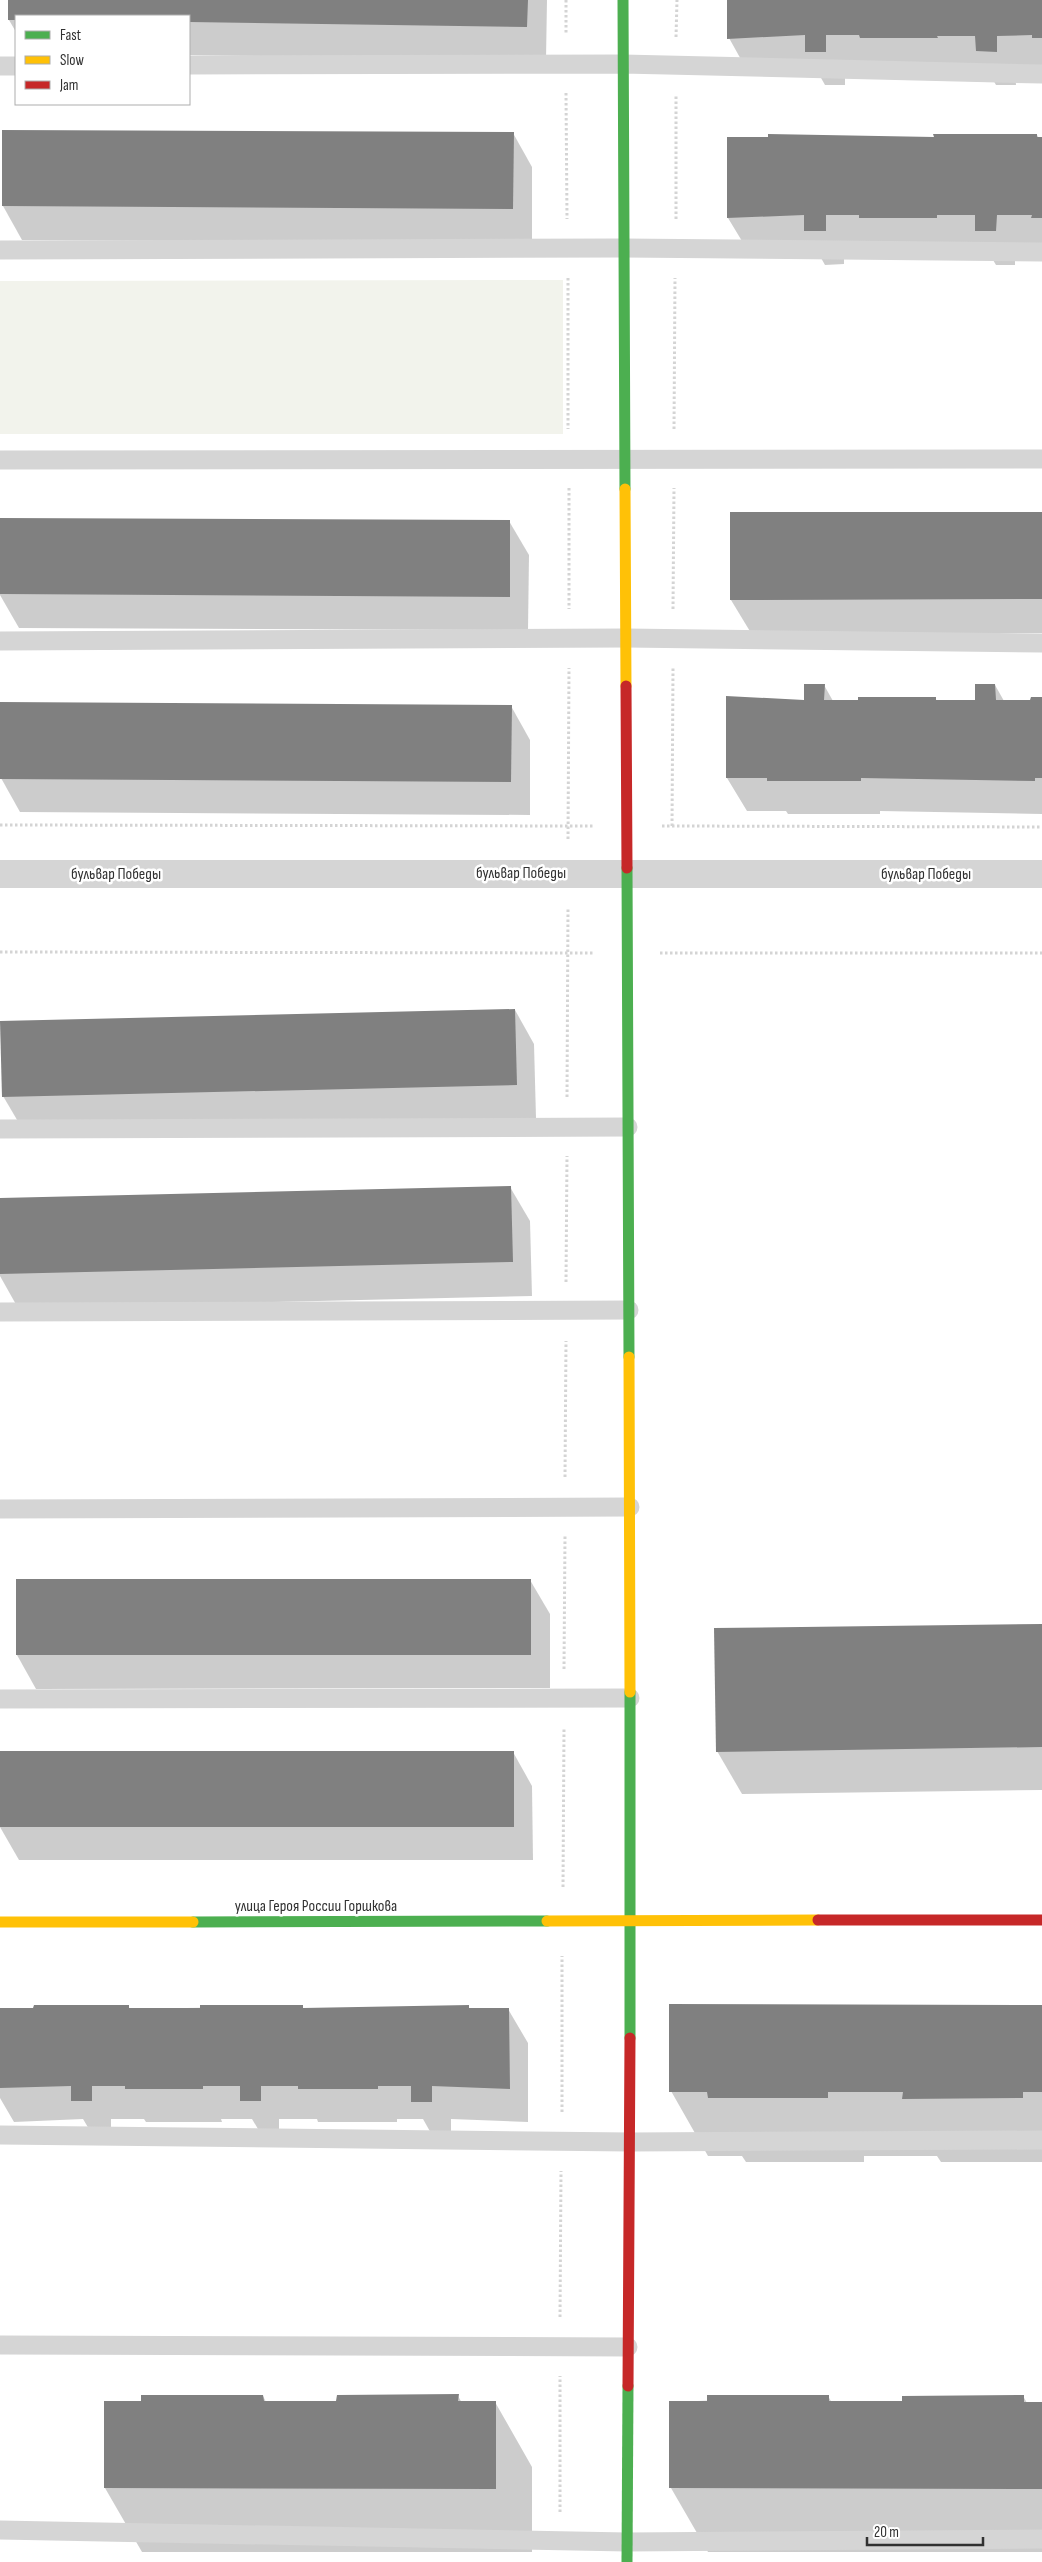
<svg xmlns="http://www.w3.org/2000/svg" width="1042" height="2562" viewBox="0 0 1042 2562" font-family="'Sofia Sans Condensed',sans-serif">
	<style>
		.green { fill: #f2f3ec }
		.shadow { fill: #0003 }
		.building { fill: #808080 }
		.lines { fill: none; stroke-linecap: round; stroke-linejoin: round }
		.path { stroke: #d4d4d4; stroke-width: 3; stroke-dasharray: 2.5 2.5; stroke-linecap: butt }
		.lane { stroke: #d5d5d5; stroke-width: 19 }
		.street { stroke: #d5d5d5; stroke-width: 28 }
		.fast { stroke: #4caf50; stroke-width: 11 }
		.slow { stroke: #ffc107; stroke-width: 11 }
		.jam { stroke: #c62828; stroke-width: 11 }
		.labels { text-anchor: middle; stroke-width: 5; stroke-linejoin: round; paint-order: stroke }
		.street-label { font-size: 16px; fill: #313131; stroke: #fff }
	</style>
	<rect width="100%" height="100%" fill="#fff"/>
	<path class="green" d="M563,280V434H0V281Z"/>
	<g class="shadow">
		<path d="M9,0H547L546,60L189,55V16H16V32L9,20Z"/>
		<path d="M729,0H1042V69H1015L1016,85H996L987,69H845V85H825L816,69L748,72L729,38Z"/>
		<path d="M3,131L513,133L532,167V242L22,240L3,206Z"/>
		<path d="M1037,135L1039,138H1042V249H1015V265H996L986,248L844,249V264L825,265L816,249L748,251L728,218L935,138Z"/>
		<path d="M1042,513V633H751L731,600Z"/>
		<path d="M0,519L509,521L529,555L528,630L19,628L0,595Z"/>
		<path d="M824,685L833,701L935,698L937,701H976L995,685L1004,701L1031,702L1042,699V814L880,811V814H788L786,811H747L727,778Z"/>
		<path d="M511,706L530,740V815L20,812L1,778Z"/>
		<path d="M515,1010L534,1044L536,1118L23,1130L3,1096Z"/>
		<path d="M510,1187L530,1221L532,1296L18,1308L0,1276V1199Z"/>
		<path d="M530,1580L550,1614V1688L36,1689L17,1655Z"/>
		<path d="M1042,1625V1790L742,1794L717,1751Z"/>
		<path d="M0,1752H513L532,1786L533,1860H19L0,1827Z"/>
		<path d="M128,2006L130,2009L302,2006L304,2009H508L528,2043V2122L451,2119V2135H432L423,2119H397V2122H318L317,2119H279V2135L261,2134L252,2119H221L222,2122H146L144,2119H111V2134H92L83,2119L14,2122L0,2098V2009Z"/>
		<path d="M1042,2006V2162H941L937,2156H864V2162H746L742,2156H708L671,2091Z"/>
		<path d="M263,2396L266,2402H337L458,2396L462,2403L495,2402L532,2467V2552H142L105,2488Z"/>
		<path d="M828,2396L832,2403H903L1023,2396L1027,2403H1042V2552H708L671,2488V2402Z"/>
	</g>
	<g class="building">
		<path d="M8,0H528L527,27L189,22V16H16V20H8Z"/>
		<path d="M727,0H1042V38H1032V35L997,36V52L976,51L975,36H937L938,38H860L859,35H826V52H805V35L727,39Z"/>
		<path d="M2,130L514,132L513,209L2,206Z"/>
		<path d="M768,134L934,137L933,134H1037V137H1042V218H1031L1032,215H997L996,231H975V215H937V218H859V215H826V231H804V215L727,218V137H768Z"/>
		<path d="M730,512H1042V599L730,600Z"/>
		<path d="M0,518L510,520V597L0,594Z"/>
		<path d="M804,684H825L824,700H858V697H936V700H975V684H995L996,700H1030L1031,697H1042V778H1035V781L861,778V781H767V778H726V696L804,700Z"/>
		<path d="M0,702L512,705L511,782L0,779Z"/>
		<path d="M515,1009L517,1085L2,1097L0,1021Z"/>
		<path d="M511,1186L513,1262L0,1274V1198Z"/>
		<rect x="16" y="1579" width="515" height="76"/>
		<path d="M1042,1624V1747L716,1752L714,1628Z"/>
		<rect x="0" y="1751" width="514" height="76"/>
		<path d="M669,2004L1042,2005V2092H1023V2098L902,2099L903,2092H828V2098H708L707,2092H669Z"/>
		<path d="M34,2005H129V2008H200V2005H303V2008L469,2005V2008H509L510,2089L432,2086V2102H411V2086H378V2089H298V2086H261V2101H240V2086H203V2089H125V2086H92V2101H71V2086L0,2088V2008H33Z"/>
		<path d="M459,2394L458,2401H496V2489L104,2488V2401H141V2395H263L264,2401H336L337,2395Z"/>
		<path d="M707,2395H829V2401H902V2396L1024,2395V2402H1042V2489L669,2488V2401H707Z"/>
	</g>
	<g class="lines">
		<g class="path">
			<path d="M566,0V34"/>
			<path d="M676,37L677,0"/>
			<path d="M566,93L567,219"/>
			<path d="M676,219V96"/>
			<path d="M568,278V429"/>
			<path d="M674,429L675,278"/>
			<path d="M569,488V609"/>
			<path d="M673,609L674,488"/>
			<path d="M0,825L593,826"/>
			<path d="M662,826H672L673,668"/>
			<path d="M672,826L1042,827"/>
			<path d="M568,839L569,668"/>
			<path d="M0,952L594,953"/>
			<path d="M660,953H1042"/>
			<path d="M567,1097L568,908"/>
			<path d="M566,1282L567,1156"/>
			<path d="M565,1477L566,1341"/>
			<path d="M564,1669L565,1536"/>
			<path d="M563,1887L564,1728"/>
			<path d="M562,2112V1956"/>
			<path d="M560,2317L561,2171"/>
			<path d="M560,2512V2376"/>
		</g>
		<g class="lane">
			<path d="M189,65L623,64L1042,74"/>
			<path d="M0,66H16"/>
			<path d="M0,250L624,248L1042,252"/>
			<path d="M0,460L1042,459"/>
			<path d="M0,641L626,638L1042,643"/>
			<path d="M0,1129L628,1127"/>
			<path d="M0,1312L629,1310"/>
			<path d="M0,1509L630,1507"/>
			<path d="M0,1699L630,1698"/>
			<path d="M0,2135L630,2142L1042,2140"/>
			<path d="M0,2345L628,2347"/>
			<path d="M0,2530L627,2542L1042,2539"/>
		</g>
		<path class="street" d="M0,874H1042"/>
		<g class="fast">
			<path d="M623,0L625,489"/>
			<path d="M627,868L629,1357"/>
			<path d="M630,1692V2038"/>
			<path d="M193,1922L547,1921"/>
			<path d="M627,2562L628,2386"/>
		</g>
		<g class="slow">
			<path d="M625,489L626,686"/>
			<path d="M629,1357L630,1692"/>
			<path d="M547,1921L818,1920"/>
			<path d="M0,1922H193"/>
		</g>
		<g class="jam">
			<path d="M626,686L627,868"/>
			<path d="M818,1920H1042"/>
			<path d="M628,2386L630,2038"/>
		</g>
	</g>
	<g class="labels">
		<g class="street-label">
			<text x="521" y="878">бульвар Победы</text>
			<text x="116" y="879">бульвар Победы</text>
			<text x="926" y="879">бульвар Победы</text>
			<text x="316" y="1911">улица Героя России Горшкова</text>
		</g>
	</g>
	<rect x="15" y="15" width="175" height="90" fill="#ffffff" stroke="#adadad"/>
	<rect x="25" y="31" width="25" height="8" fill="#4caf50" stroke="#adadad"/>
	<text x="60" y="40" font-size="15" fill="#313131">Fast</text>
	<rect x="25" y="56" width="25" height="8" fill="#ffc107" stroke="#adadad"/>
	<text x="60" y="65" font-size="15" fill="#313131">Slow</text>
	<rect x="25" y="81" width="25" height="8" fill="#c62828" stroke="#adadad"/>
	<text x="60" y="90" font-size="15" fill="#313131">Jam</text>
	<path d="M867 2537v8h116v-8" fill="none" stroke="#313131" stroke-width="2.5"/>
	<text x="874" y="2537" font-size="15" fill="#313131" stroke="#ffffff" stroke-width="4" paint-order="stroke">20 m</text>
</svg>
